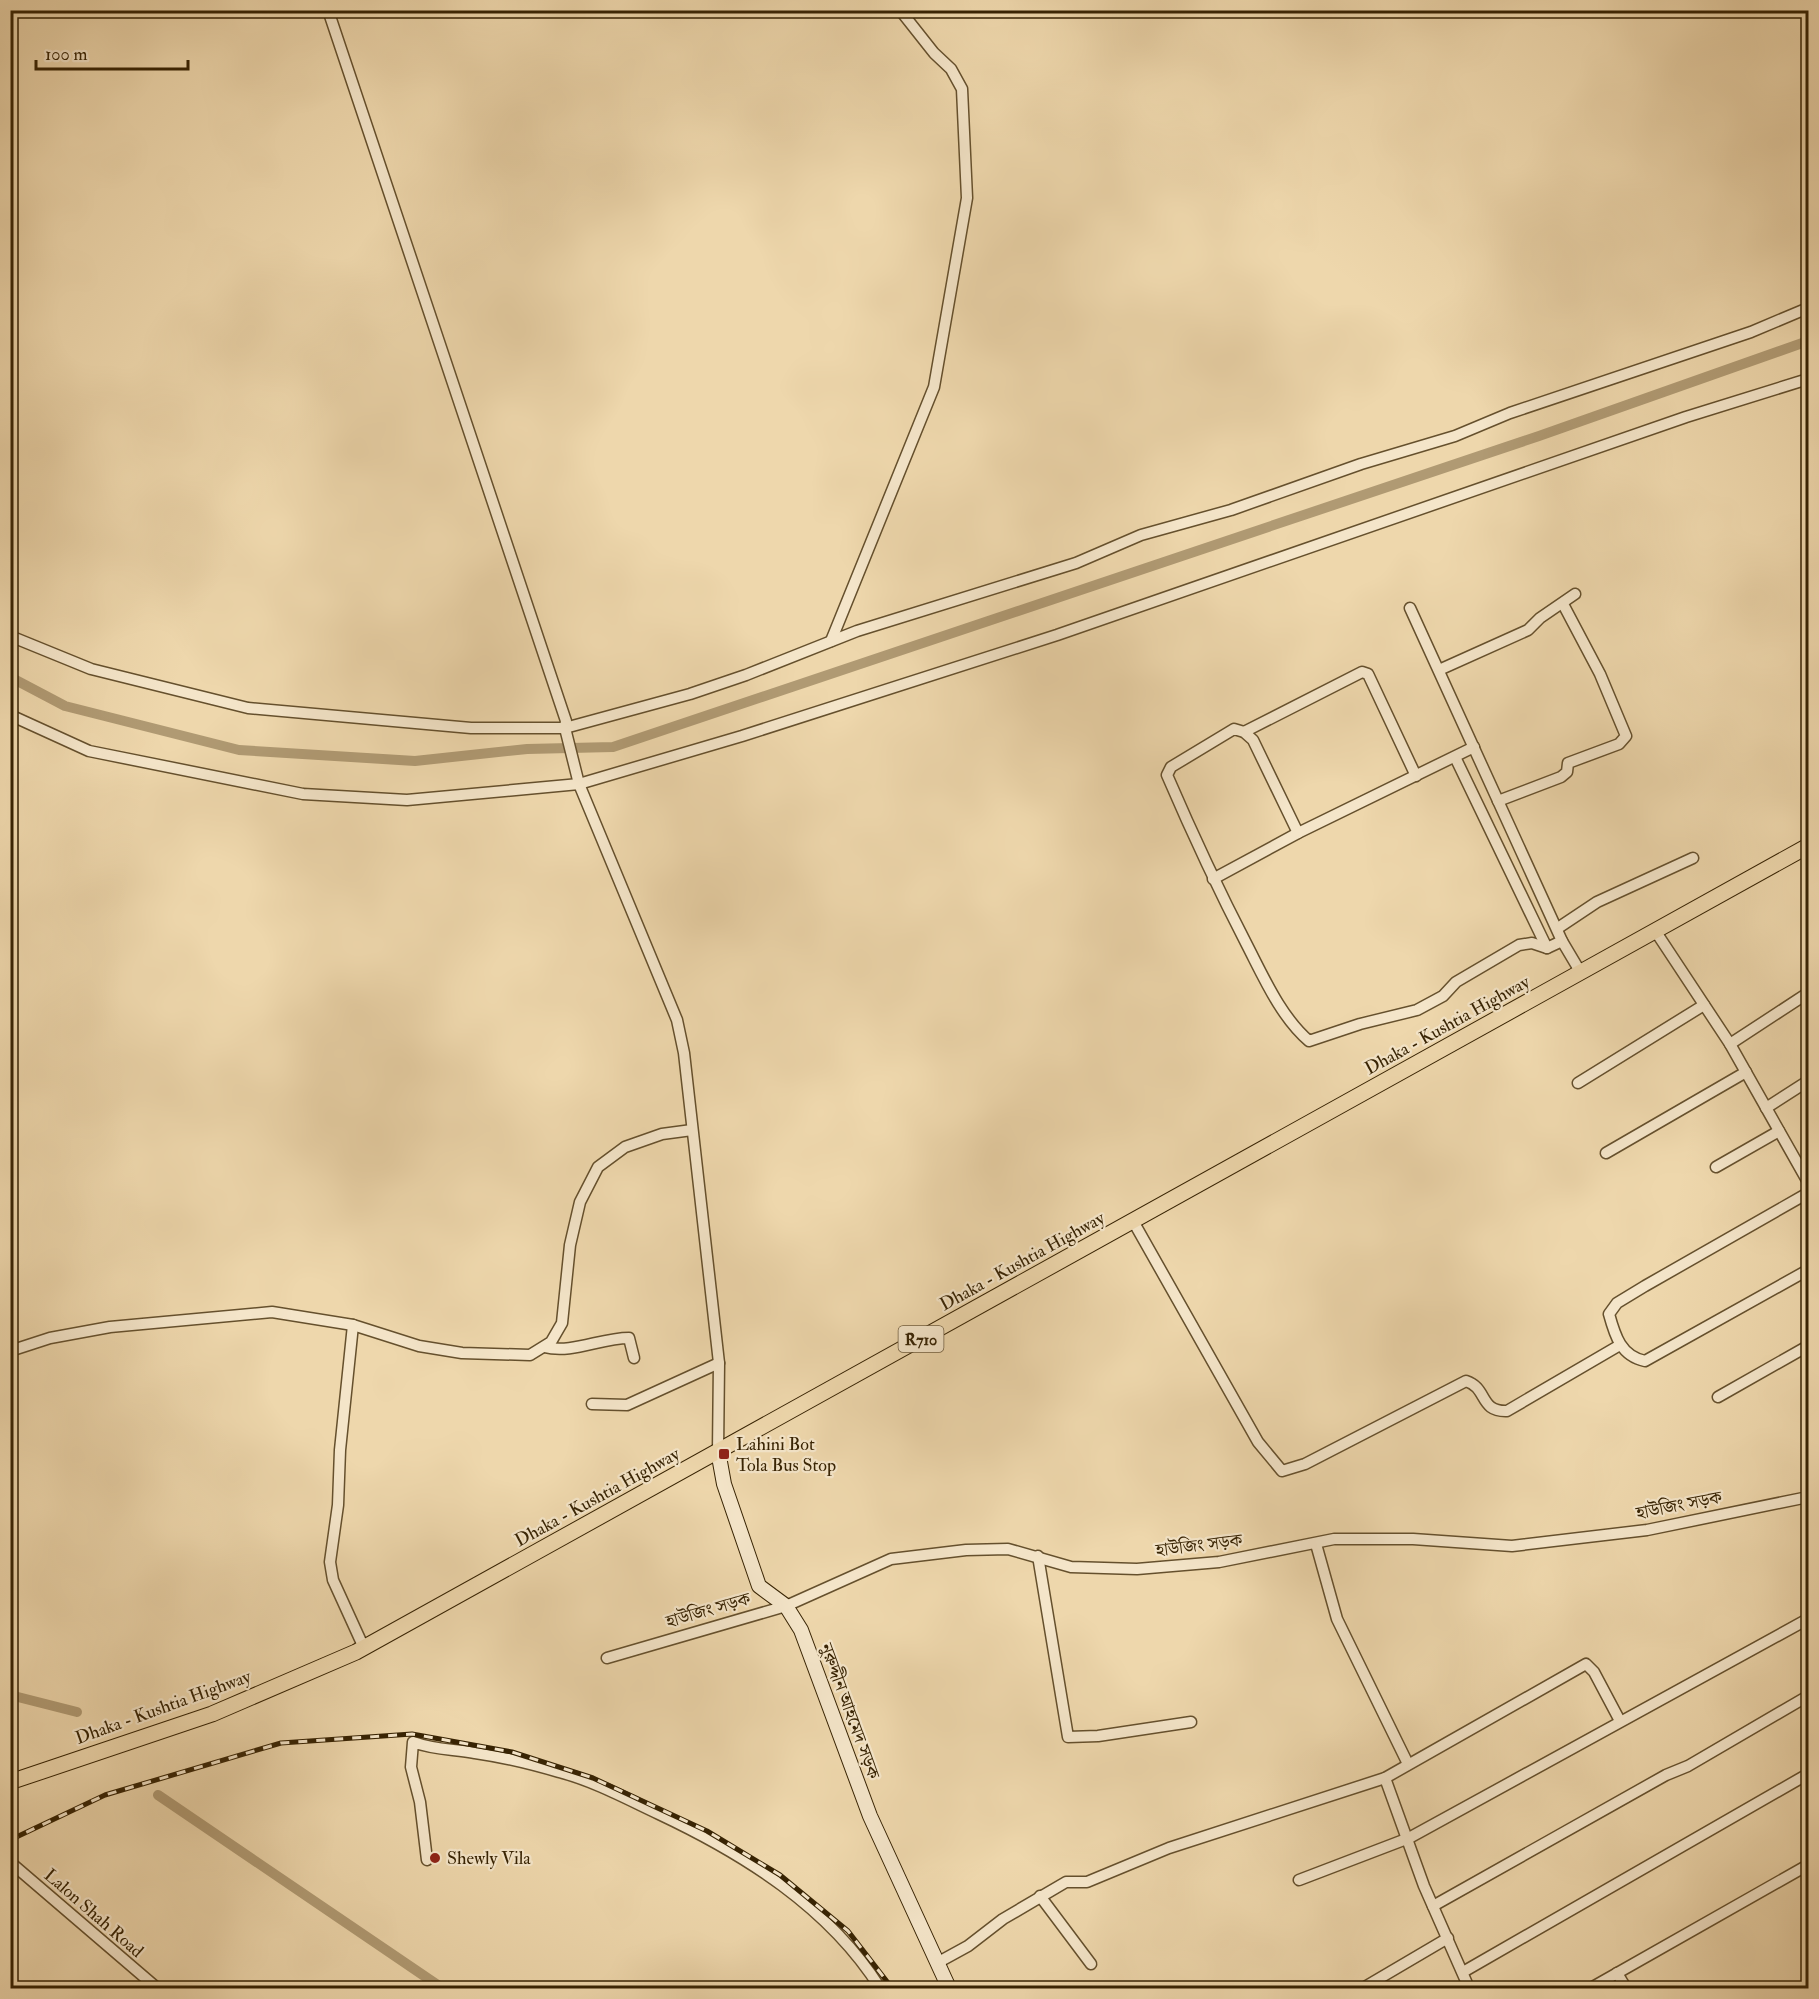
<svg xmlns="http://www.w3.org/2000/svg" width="1819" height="1999" viewBox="0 0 1819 1999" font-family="'IM FELL Double Pica','Noto Serif Bengali',serif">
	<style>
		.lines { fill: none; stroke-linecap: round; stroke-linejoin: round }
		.canal { stroke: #b09a73; stroke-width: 10 }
		.street-casing { stroke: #65502d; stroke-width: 13 }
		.secondary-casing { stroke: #372303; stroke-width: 16 }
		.primary-casing { stroke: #372303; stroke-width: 17 }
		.street { stroke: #f4e5c9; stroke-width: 10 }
		.secondary { stroke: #f4e5c9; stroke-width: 14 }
		.primary { stroke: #eed7ac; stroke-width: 15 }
		.rail-casing { stroke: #372303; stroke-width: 5 }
		.rail { stroke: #f4e5c9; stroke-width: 3; stroke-dasharray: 9; stroke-linecap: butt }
		.poi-dot { fill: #8f2418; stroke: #f4e5c9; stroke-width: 2 }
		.labels { text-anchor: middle; stroke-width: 4.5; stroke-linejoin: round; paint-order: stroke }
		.shield { fill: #f4e5c9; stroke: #705d3e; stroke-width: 1.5 }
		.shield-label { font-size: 16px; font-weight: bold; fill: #372303 }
		.street-label { font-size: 18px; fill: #372303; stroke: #f4e5c9 }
		.poi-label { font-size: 18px; fill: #372303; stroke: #f4e5c9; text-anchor: start }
	</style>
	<rect width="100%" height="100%" fill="#eed7ac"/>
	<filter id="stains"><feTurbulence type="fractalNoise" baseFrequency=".00333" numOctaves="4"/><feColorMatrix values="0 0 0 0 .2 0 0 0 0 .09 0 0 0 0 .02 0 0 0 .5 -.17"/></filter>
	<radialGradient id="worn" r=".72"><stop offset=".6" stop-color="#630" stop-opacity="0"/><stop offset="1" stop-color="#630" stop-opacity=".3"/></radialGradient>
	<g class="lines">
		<g class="canal">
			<path d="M10,677L65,706L239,750L415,761L527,749L613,747L1539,436L1808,341"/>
			<path d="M10,1695L77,1712"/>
			<path d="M158,1795L442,1988"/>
		</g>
		<defs>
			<g id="street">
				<path d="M328,10L566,721L565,728L579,784L677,1020L684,1053L719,1363L718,1451"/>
				<path d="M1410,608L1562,941L1581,973"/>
				<path d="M10,636L91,669L248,708L471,728H565L690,694L746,675L857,631L1076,563L1141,535L1231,510L1361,464L1455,436L1510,413L1751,332L1808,308"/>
				<path d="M831,641L934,387L967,198L962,89L951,69L934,53L900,10"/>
				<path d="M1439,670L1528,630L1540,618L1575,594"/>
				<path d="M10,715L89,751L303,794L407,800L579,784L742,736L1057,635L1686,417L1808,379"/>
				<path d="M1244,732L1362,672L1368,674L1416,776"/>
				<path d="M1455,757L1547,948"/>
				<path d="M1498,801L1561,777L1567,772L1568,763L1619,744L1626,736L1600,674L1563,604"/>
				<path d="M1298,833L1253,740L1244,732L1234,729L1171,767L1167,775C1192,833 1218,889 1247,945C1264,978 1281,1017 1309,1041L1360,1024L1417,1010L1443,996L1456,982L1519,945L1532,943L1547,948L1562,941"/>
				<path d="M1213,879L1298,833L1474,747"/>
				<path d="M1558,928L1597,902L1693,858"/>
				<path d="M1656,932L1730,1044L1808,1182"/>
				<path d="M1730,1044L1808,993"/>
				<path d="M1578,1083L1704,1005"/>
				<path d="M1766,1108L1808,1081"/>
				<path d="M1606,1153L1746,1072"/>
				<path d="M1716,1167L1779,1131"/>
				<path d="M1808,1193L1645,1286L1617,1303L1609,1314C1615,1336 1621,1356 1645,1361L1808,1270"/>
				<path d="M1133,1221L1258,1442L1282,1471L1305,1464L1466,1381C1488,1388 1479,1412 1507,1411L1620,1345"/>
				<path d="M353,1325L340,1450L338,1505L330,1562L333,1580L364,1648"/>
				<path d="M544,1347C573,1354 600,1338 629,1338L634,1358"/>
				<path d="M10,1351L50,1338L110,1327L272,1312L353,1325L419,1346L462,1353L530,1355L551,1342L562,1323L570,1245L580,1202L598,1167L625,1147L662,1134L692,1130"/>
				<path d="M1718,1397L1808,1346"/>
				<path d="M592,1404L627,1405L719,1363"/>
				<path d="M1316,1544L1337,1619L1408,1764"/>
				<path d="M1038,1556L1068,1737L1098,1736L1191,1722"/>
				<path d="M607,1658L786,1606L891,1559L966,1550L1008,1549L1071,1567L1137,1569L1219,1562L1334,1539H1413L1512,1546L1647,1530L1808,1497"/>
				<path d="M1385,1778L1424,1886L1469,1988"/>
				<path d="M427,1860L420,1802L411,1767L413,1742C434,1750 453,1749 475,1753C503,1757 532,1764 559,1772C594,1781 627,1799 659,1814C744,1854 829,1907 880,1988"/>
				<path d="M10,1862L157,1988"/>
				<path d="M1299,1880L1409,1838L1808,1619"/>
				<path d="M1040,1896L1091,1964"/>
				<path d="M1433,1906L1666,1775L1688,1766L1808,1696"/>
				<path d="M937,1963L968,1946L1003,1919L1066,1882H1087L1169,1848L1385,1778L1586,1664L1594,1672L1620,1721"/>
				<path d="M1463,1972L1808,1774"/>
				<path d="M1617,1973L1626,1988"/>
				<path d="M1363,1988L1448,1938"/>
				<path d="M1591,1988L1808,1865"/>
			</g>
			<path id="secondary" d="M718,1451L724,1484L759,1586L786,1606L801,1630L870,1816L949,1988"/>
			<path id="primary" d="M10,1782L212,1714L356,1652L1808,846"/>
		</defs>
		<use href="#street" class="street-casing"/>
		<use href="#secondary" class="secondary-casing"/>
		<use href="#primary" class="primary-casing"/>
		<use href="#street" class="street"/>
		<use href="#secondary" class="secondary"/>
		<use href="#primary" class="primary"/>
		<defs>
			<path id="rail" d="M10,1840L105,1795L281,1743L412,1734L512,1752L593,1778L707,1831L780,1875L848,1931L892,1988"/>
		</defs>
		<use href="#rail" class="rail-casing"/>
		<use href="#rail" class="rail"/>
	</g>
	<g class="poi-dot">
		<rect x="718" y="1448" width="12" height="12" rx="3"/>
		<circle cx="435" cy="1858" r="6"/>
	</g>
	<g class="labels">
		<rect class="shield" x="898.5" y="1326" width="45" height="26" rx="4.5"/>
		<g class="shield-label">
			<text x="921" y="1345">R710</text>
		</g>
		<g class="street-label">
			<text transform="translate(1447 1025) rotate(-29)" y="6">Dhaka - Kushtia Highway</text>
			<text transform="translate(1022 1261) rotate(-29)" y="6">Dhaka - Kushtia Highway</text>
			<text transform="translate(597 1497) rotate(-29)" y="6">Dhaka - Kushtia Highway</text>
			<text transform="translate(1679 1505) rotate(-11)" y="6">হাউজিং সড়ক</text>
			<text transform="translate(1199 1545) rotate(-7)" y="6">হাউজিং সড়ক</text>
			<text transform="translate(708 1610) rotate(-16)" y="6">হাউজিং সড়ক</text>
			<text transform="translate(163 1707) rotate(-20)" y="6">Dhaka - Kushtia Highway</text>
			<text transform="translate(850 1711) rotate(70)" y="6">নুরুদ্দীন আহমেদ সড়ক</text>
			<text transform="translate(94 1913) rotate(41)" y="6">Lalon Shah Road</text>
		</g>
		<g class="poi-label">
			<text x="736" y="1450">Lahini Bot<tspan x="736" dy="21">Tola Bus Stop</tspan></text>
			<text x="447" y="1864">Shewly Vila</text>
		</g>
	</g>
	<rect width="1819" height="1999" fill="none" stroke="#eed7ac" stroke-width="36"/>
	<rect x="12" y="12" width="1795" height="1975" fill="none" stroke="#372303" stroke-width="3"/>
	<rect x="18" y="18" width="1783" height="1963" fill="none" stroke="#372303" stroke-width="1.5"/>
	<path d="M36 60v9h152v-9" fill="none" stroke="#372303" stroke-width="3"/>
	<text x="45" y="60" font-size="18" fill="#372303" stroke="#f4e5c9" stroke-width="4.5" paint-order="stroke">100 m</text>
	<rect width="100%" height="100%" filter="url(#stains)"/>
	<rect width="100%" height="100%" fill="url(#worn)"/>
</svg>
